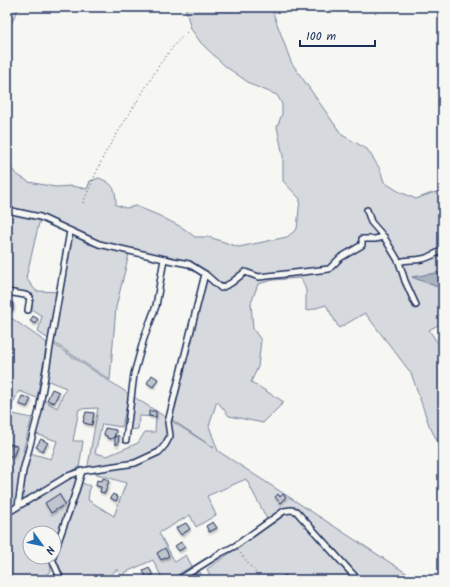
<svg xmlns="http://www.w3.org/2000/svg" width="450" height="587" viewBox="0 0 450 587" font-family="Kalam,sans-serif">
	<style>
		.green { fill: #d6d9dd; stroke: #78849e }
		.water { fill: #abb2c0; stroke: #717e99 }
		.building { fill: #c0c4cd; stroke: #1b2f5e; filter: url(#shadow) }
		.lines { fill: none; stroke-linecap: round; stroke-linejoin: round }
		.street-casing { stroke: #1b2f5e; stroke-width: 8 }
		.path { stroke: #1b2f5e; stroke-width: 1; stroke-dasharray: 1 3; stroke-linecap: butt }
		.street { stroke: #f6f6f2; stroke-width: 5 }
	</style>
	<defs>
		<filter id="shadow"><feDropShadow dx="1" dy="2" stdDeviation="1" flood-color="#0004"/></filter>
	</defs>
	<rect width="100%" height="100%" fill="#f6f6f2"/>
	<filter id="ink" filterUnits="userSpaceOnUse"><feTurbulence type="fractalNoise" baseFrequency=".025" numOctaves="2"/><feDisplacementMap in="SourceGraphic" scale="8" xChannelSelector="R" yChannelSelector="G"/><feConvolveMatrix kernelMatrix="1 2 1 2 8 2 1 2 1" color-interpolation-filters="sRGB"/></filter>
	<g filter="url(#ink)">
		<g class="green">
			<path d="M7,7H19L10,26L7,28Z"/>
			<path d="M185,7H271L291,62L342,135L367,149L380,169L384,182L398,191L416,199L432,193L443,191V272L412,277L443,289V322L429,330L443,351V452L429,425L411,373L365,313L339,328L326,305L306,311V290L301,278L273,280L258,284L251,303L253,329L261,340L258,367L251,382L284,402L263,423L229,416L217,401L209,426L218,451L417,580H363L298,509L281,510L267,519L246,479L207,496L216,515L196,527L190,515L159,533L175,562L186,555L192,566L169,580H152L161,576L153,560L124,573L127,580H120L118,569L103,580H65L56,558L65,528L70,519L82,483L90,486L88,500L114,516L126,483L87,471L98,408L79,409L73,441H83L78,476L72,496L54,541V533H30V557H49L51,571L39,580H7V315L47,343L37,398L19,391L8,413L32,418L23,451L51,459L57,441L36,434L42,399L57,408L66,388L46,380L53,344L129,394L122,427L102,424L95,453L107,456L138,443L145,432H155L156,417L139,416L138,429L130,430L134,397L214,448L171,419L176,405L191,332L206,273L191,261L167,258L139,250L100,243L42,215L7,208V163L16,174L29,182L55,187L72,186L87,189L90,181L99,178C114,184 116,189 116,205L126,208L136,206L160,216L183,228L195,237H209L239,247L287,237L297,229L300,199L283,181V156L277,127L282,114V104L277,95L252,85L225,66L201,43L191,29Z"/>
			<path d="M8,212L40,219L26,278L36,291L61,292L71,233L88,244L129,254L116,307L110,380L38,332L42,316L31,309L33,297L23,293L7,289Z"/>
			<path d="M288,513L295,514L353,580H212L207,569Z"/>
			<path d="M200,572L205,580H184Z"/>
		</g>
		<path class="water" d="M443,272V289L412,277Z"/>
		<g class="building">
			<rect x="7" y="303" width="6" height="7"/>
			<path d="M33,316L38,319L35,324L30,321Z"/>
			<path d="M152,375L158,379L153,387L147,383Z"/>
			<path d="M52,389L59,392L54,403L47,400Z"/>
			<path d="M22,396L31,399L27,407L19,404Z"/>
			<path d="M149,411H156V417L149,416Z"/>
			<path d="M86,412L94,413L92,425L84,423L83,422Z"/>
			<path d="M105,428L116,430L114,438L113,437L112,439L107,438V436L104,435Z"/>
			<path d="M115,436H119L118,444H115Z"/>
			<path d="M41,439L48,443L42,451L36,447Z"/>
			<path d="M10,444L17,446L13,457L7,455Z"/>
			<path d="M103,478L109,480L105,493L100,492L101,487L96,486L97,480L102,481Z"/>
			<path d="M59,494L65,504L51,513L45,503Z"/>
			<path d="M113,494L118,497L116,501L110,498Z"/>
			<path d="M278,494L280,497L283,494L286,497L280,503L275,497Z"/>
			<path d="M213,522L217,528L209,532L206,526Z"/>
			<path d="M186,523L190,529L181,535L176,528Z"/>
			<path d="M181,542L185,547L179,551L175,546Z"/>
			<path d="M165,548L169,556L161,560L157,553Z"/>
			<path d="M149,568L153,575L147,578L143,571Z"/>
			<path d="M55,574L59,580H47V579Z"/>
			<path d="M285,575L291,580H280Z"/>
			<path d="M135,576L137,579L132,580L131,578Z"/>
		</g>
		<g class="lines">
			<defs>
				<g id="street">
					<path d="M7,210L40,217L99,244L173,261L189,264L205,274L221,288L231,283L245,272L259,277L329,269L340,258L362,245V239H375L384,237"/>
					<path d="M367,210L371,222L384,237L399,262C408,259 413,261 422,259C429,258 436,253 443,250"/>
					<path d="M399,262L405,281L416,305"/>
					<path d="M7,292L25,295L30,297L28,310"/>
					<path d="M126,440L134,374L144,338L156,306L164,259"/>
					<path d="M18,506L23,471L39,411L70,231"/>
					<path d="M7,513L68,476L82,471L135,463L159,452L165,445L170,436L168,422L205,274"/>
					<path d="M54,553L74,497L82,471"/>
					<path d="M53,557L52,559L61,580"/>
					<path d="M178,580L221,553L235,546L284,511L291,510L296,511L358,580"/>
				</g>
			</defs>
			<use href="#street" class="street-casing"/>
			<g class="path">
				<path d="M83,203L104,155L160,64L176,43L188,31"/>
				<path d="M238,550L261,580"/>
			</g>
			<use href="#street" class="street"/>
		</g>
	</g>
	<rect width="450" height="587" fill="none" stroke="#f6f6f2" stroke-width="24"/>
	<rect x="12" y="12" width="426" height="563" fill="none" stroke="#1b2f5e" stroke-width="1.5" filter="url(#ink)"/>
	<g transform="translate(42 545) rotate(123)"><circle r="19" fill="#f6f6f2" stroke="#9ea6b7"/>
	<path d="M0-3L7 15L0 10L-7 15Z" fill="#1f6fb2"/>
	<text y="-6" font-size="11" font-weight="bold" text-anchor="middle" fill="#1b2f5e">N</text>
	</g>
	<path d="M300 40v6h75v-6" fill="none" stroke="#1b2f5e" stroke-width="2"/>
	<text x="306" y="40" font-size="12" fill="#1b2f5e" stroke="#f6f6f2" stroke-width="3" paint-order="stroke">100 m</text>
</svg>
